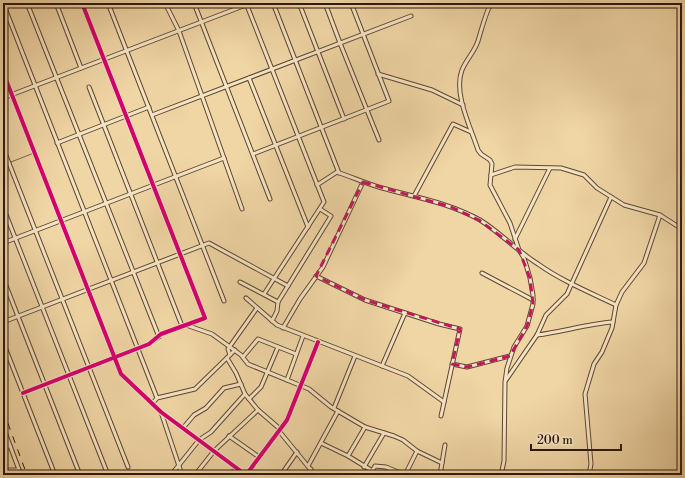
<svg xmlns="http://www.w3.org/2000/svg" width="685" height="478" viewBox="0 0 685 478" font-family="'Libre Bodoni',serif">
	<style>
		.lines { fill: none; stroke-linecap: round; stroke-linejoin: round }
		.stream { stroke: #7b6347; stroke-width: 1 }
		.minor-casing { stroke: #5e4730; stroke-width: 5 }
		.minor { stroke: #f5e4c4; stroke-width: 3 }
		.rail { stroke: #2e1809; stroke-width: 1; stroke-dasharray: 7 7; stroke-linecap: butt }
		.cycleway-casing { stroke: #f5e4c4; stroke-width: 6 }
		.cycleway { stroke: #d6006c; stroke-width: 4 }
		.marked { fill: none; stroke: #c2185b; stroke-width: 3; stroke-dasharray: 8 5; stroke-linejoin: round }
	</style>
	<rect width="100%" height="100%" fill="#f0d5a5"/>
	<filter id="stains"><feTurbulence type="fractalNoise" baseFrequency=".005" numOctaves="4"/><feColorMatrix values="0 0 0 0 .2 0 0 0 0 .09 0 0 0 0 .02 0 0 0 .5 -.17"/></filter>
	<radialGradient id="worn" r=".72"><stop offset=".6" stop-color="#630" stop-opacity="0"/><stop offset="1" stop-color="#630" stop-opacity=".3"/></radialGradient>
	<g class="lines">
		<path class="stream" d="M11,162L34,153"/>
		<defs>
			<g id="minor">
				<path d="M3,3L157,398"/>
				<path d="M27,3L159,337"/>
				<path d="M56,3L81,68"/>
				<path d="M108,3L224,301"/>
				<path d="M165,3L179,31L242,209"/>
				<path d="M194,3L270,199"/>
				<path d="M246,3L324,202L264,294"/>
				<path d="M273,3L339,173"/>
				<path d="M299,3L344,119"/>
				<path d="M325,3L340,43L379,140"/>
				<path d="M491,3C485,15 482,28 478,41C475,51 466,60 462,70C453,93 471,128 478,150L481,154L490,160L492,164L490,185L510,223L519,250L524,258L530,278L533,295V304L527,326L514,347L507,368L505,382L504,461L501,475"/>
				<path d="M3,72L121,374L161,412L246,475L287,420L318,342"/>
				<path d="M378,74L432,90L463,105"/>
				<path d="M249,78L308,227"/>
				<path d="M89,87L182,326"/>
				<path d="M3,98L251,3"/>
				<path d="M152,115L411,16"/>
				<path d="M57,143L149,107"/>
				<path d="M3,148L128,467"/>
				<path d="M253,154L389,101L351,3"/>
				<path d="M3,166L9,163"/>
				<path d="M491,175L515,167L561,168L584,175L597,188L624,205L660,215L682,229"/>
				<path d="M317,185L337,172C352,177 367,184 382,188C415,197 450,203 480,220C501,233 517,251 538,264C562,281 589,292 616,305"/>
				<path d="M414,196L453,124L471,132"/>
				<path d="M3,207L108,475"/>
				<path d="M515,239L550,168"/>
				<path d="M3,243L224,158"/>
				<path d="M482,273L533,300"/>
				<path d="M316,276L365,300L439,324L460,329L441,416"/>
				<path d="M3,278L80,475"/>
				<path d="M240,282L278,302"/>
				<path d="M246,298L277,325L408,376L444,402"/>
				<path d="M272,321L277,311L278,302L331,216L320,209"/>
				<path d="M3,322L209,243L288,286"/>
				<path d="M186,325L212,334L241,355L248,364L309,389L331,407L365,427L394,436L403,440L417,451L442,463"/>
				<path d="M283,328L300,299L323,267L363,182"/>
				<path d="M537,335C562,332 587,324 613,322"/>
				<path d="M3,342L55,475"/>
				<path d="M230,355L228,349L257,308"/>
				<path d="M243,357L258,339L296,354"/>
				<path d="M227,358L236,373L245,394L258,410L280,429"/>
				<path d="M452,364L467,367L510,356"/>
				<path d="M382,366L405,313"/>
				<path d="M287,380L303,336"/>
				<path d="M506,380L537,335L546,315L567,294L611,197"/>
				<path d="M23,393L149,344L161,334L205,318L82,3"/>
				<path d="M249,399L261,387L278,347"/>
				<path d="M152,404L157,398L195,389L235,350"/>
				<path d="M334,408L355,356"/>
				<path d="M161,412L182,475"/>
				<path d="M3,427L21,475"/>
				<path d="M183,428L194,415L206,408L224,388L241,384"/>
				<path d="M279,431L315,475"/>
				<path d="M229,436L259,457"/>
				<path d="M321,443L348,456L379,475"/>
				<path d="M3,446H10"/>
				<path d="M348,456L365,427"/>
				<path d="M308,466L338,411"/>
				<path d="M364,467L384,433"/>
				<path d="M3,470H19"/>
				<path d="M171,475L199,440L211,432L245,394"/>
				<path d="M195,475L214,451L258,410"/>
				<path d="M231,475L236,467"/>
				<path d="M281,475L297,452"/>
				<path d="M307,475L311,469"/>
				<path d="M370,475L375,466L386,467L405,475"/>
				<path d="M405,475L417,451"/>
				<path d="M440,475L445,445"/>
				<path d="M589,475L591,464L585,394L594,364L602,352L612,328L616,305L622,292L644,263L660,215"/>
			</g>
		</defs>
		<use href="#minor" class="minor-casing"/>
		<use href="#minor" class="minor"/>
		<path class="rail" d="M3,410L27,475"/>
		<defs>
			<g id="cycleway">
				<path d="M3,72L121,374L161,412L246,475L287,420L318,342"/>
				<path d="M23,393L149,344L161,334L205,318L82,3"/>
			</g>
		</defs>
		<use href="#cycleway" class="cycleway-casing"/>
		<use href="#cycleway" class="cycleway"/>
	</g>
	<path class="marked" d="M363,182L451,207L479,220L519,250L530,278L533,304L527,326L510,356L467,367L452,364L460,329L365,300L316,276Z"/>
	<rect width="685" height="478" fill="none" stroke="#f0d5a5" stroke-width="16"/>
	<rect x="4" y="4" width="677" height="470" fill="none" stroke="#2e1809" stroke-width="2"/>
	<rect x="8" y="8" width="669" height="462" fill="none" stroke="#2e1809"/>
	<path d="M531 444v6h90v-6" fill="none" stroke="#2e1809" stroke-width="2"/>
	<text x="537" y="444" font-size="12" fill="#2e1809" stroke="#f5e4c4" stroke-width="3" paint-order="stroke">200 m</text>
	<rect width="100%" height="100%" filter="url(#stains)"/>
	<rect width="100%" height="100%" fill="url(#worn)"/>
</svg>
